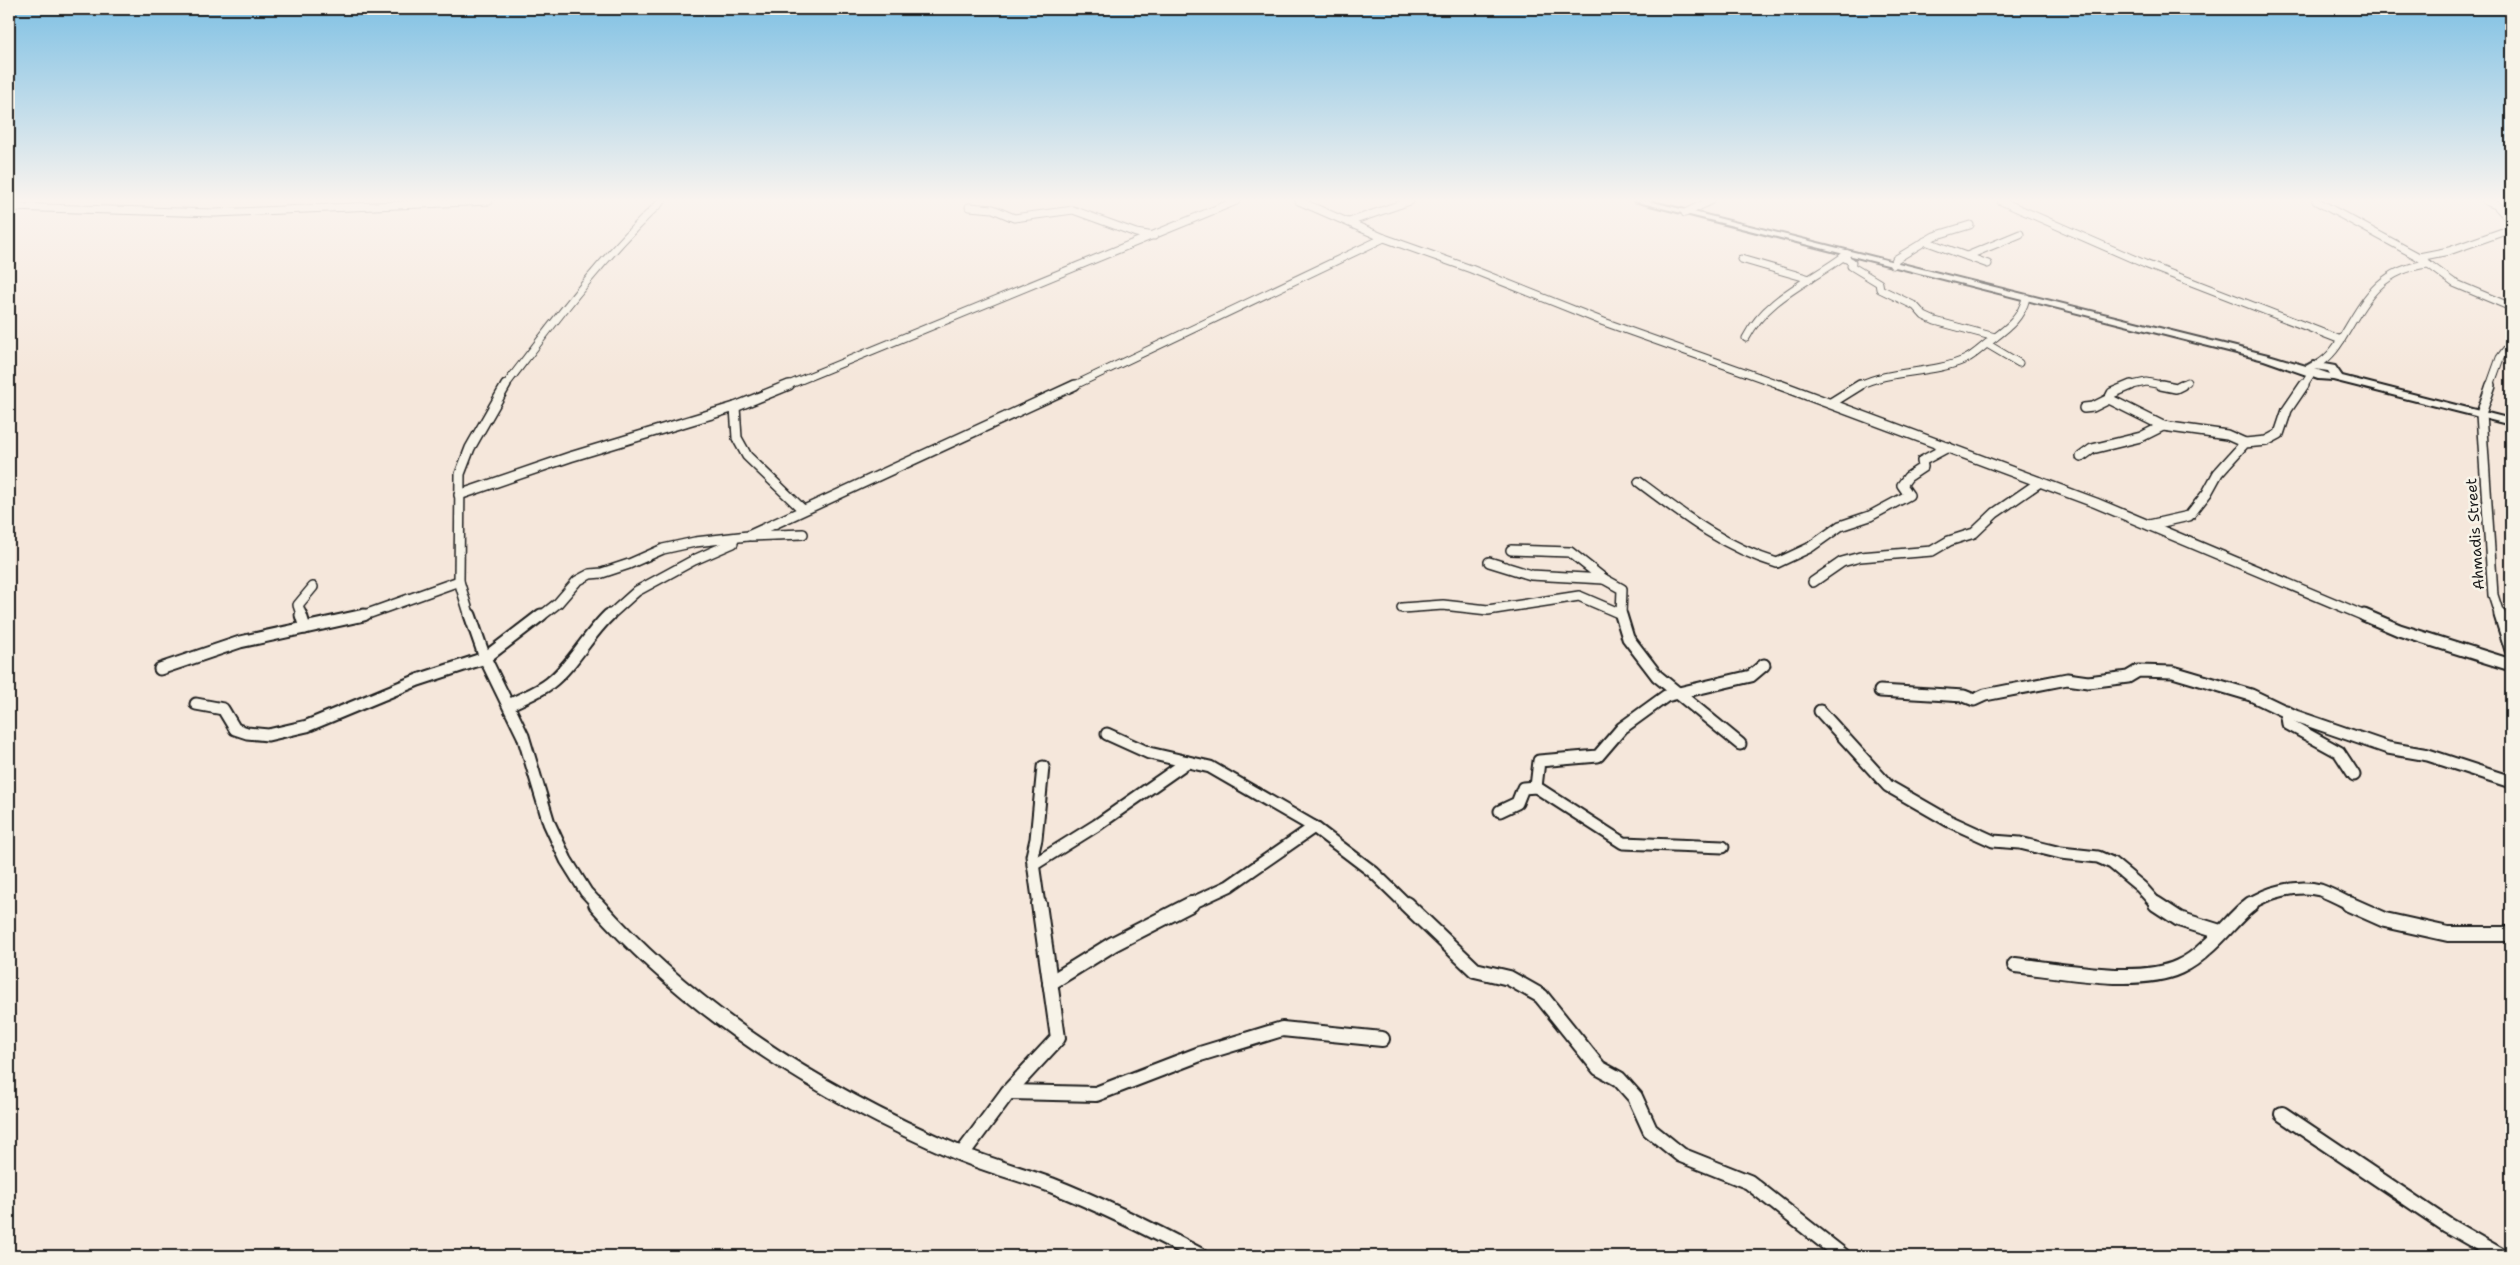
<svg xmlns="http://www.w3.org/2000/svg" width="2520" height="1265" viewBox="0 0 2520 1265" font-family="'Shantell Sans',sans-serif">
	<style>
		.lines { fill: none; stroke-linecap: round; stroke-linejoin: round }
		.minor-far3-casing { stroke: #1c1c1c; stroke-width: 9 }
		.minor-far2-casing { stroke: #1c1c1c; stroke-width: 12 }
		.minor-far1-casing { stroke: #1c1c1c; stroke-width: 15 }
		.minor-casing { stroke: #1c1c1c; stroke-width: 18 }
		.highway-casing { stroke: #1c1c1c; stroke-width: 4 }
		.minor-far3 { stroke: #f7f3e8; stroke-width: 7 }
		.minor-far2 { stroke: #f7f3e8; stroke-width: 9 }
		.minor-far1 { stroke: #f7f3e8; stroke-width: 11 }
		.minor { stroke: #f7f3e8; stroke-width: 14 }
		.highway { fill: #f7f3e8; fill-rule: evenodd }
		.labels { text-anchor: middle; stroke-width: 5; stroke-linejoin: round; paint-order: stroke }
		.street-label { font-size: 15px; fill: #1c1c1c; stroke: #f7f3e8 }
	</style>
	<rect width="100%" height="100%" fill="#f5e7db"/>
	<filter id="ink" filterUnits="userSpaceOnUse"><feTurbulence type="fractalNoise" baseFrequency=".02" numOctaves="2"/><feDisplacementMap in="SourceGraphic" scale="10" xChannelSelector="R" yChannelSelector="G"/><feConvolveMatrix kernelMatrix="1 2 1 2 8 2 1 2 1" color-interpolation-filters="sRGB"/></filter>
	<g filter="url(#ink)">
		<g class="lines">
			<defs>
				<g id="minor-far3">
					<path d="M1299,201L1384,238L1471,269L1604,322L1784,386"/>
					<path d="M2001,201L2145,264L2341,340"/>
					<path d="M2316,201L2419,257L2454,283L2511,307"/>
					<path d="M2486,201L2496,205L2511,221"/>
					<path d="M9,207L215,213L489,201"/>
					<path d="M969,207L993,209L1014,218L1073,210L1136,233L1154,236"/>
					<path d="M1685,213L1710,201"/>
					<path d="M1349,222L1410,201"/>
					<path d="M1925,241L1988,264"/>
					<path d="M1967,256L2020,234"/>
					<path d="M1843,257L1852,262L1851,266L1879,283L1880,289L1915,306L1924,316L1935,321L1995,337"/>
					<path d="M2419,257L2449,251L2511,229"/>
					<path d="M1741,259L1810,279"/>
					<path d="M1893,265L1896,259L1934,236L1970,225"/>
					<path d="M1746,338C1767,297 1812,281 1847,254"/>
					<path d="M1987,344L2019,363"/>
					<path d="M2317,365C2331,357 2339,344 2347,330C2368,294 2384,269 2428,264"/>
					<path d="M505,386C555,321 602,257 662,201"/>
					<path d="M786,386L1236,201"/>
					<path d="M1073,386L1384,238"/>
					<path d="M1858,386C1891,369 1931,375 1966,359C1976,354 1984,345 1993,339C2009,327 2021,318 2026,298"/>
					<path d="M2128,386L2146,382L2167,386"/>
					<path d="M2179,386L2187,382"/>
					<path d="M2303,386L2312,372"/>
					<path d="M2490,386L2500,358L2511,343"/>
				</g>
				<g id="minor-far2">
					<path d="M1780,385L2096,503L2367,617"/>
					<path d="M2161,385L2176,388L2182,385"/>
					<path d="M2109,399L2112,393L2131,385"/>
					<path d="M1831,403L1860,385"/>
					<path d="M735,407L737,438L747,456L803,510"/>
					<path d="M2084,408L2093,407L2109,399L2163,426"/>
					<path d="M2482,411L2491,385"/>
					<path d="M2481,414L2493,595L2500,617"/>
					<path d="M2081,457L2092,449L2141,437L2163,426L2227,435L2245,443"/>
					<path d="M1639,482C1683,515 1724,547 1777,563L1809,548L1840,526L1870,516L1909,495L1902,485L1908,477L1923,467L1922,461L1948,447"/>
					<path d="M459,495L570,457L735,407L789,385"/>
					<path d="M2149,525L2189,516L2207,493L2218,473L2245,443L2266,441L2279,434L2287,410L2304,385"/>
					<path d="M751,536L803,534"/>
					<path d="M1511,550L1570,552L1604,579L1622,589L1621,614"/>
					<path d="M1489,562L1531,575L1604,579"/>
					<path d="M1813,582L1842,562L1860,557L1932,551L1949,541L1974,533L1995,513L2040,482"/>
					<path d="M1402,608L1443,605L1488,610L1579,596L1621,614L1622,617"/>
					<path d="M302,617L298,605L313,587"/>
					<path d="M359,617L459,581"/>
					<path d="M470,617L459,581L460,474L470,448L506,385"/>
					<path d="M540,617L558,603L577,581L590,574L602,573L629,564L663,549L695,542L748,536L1075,385"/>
					<path d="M608,617L637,591L694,560L733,543"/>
				</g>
				<g id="minor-far1">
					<path d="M301,615L305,628"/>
					<path d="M470,615L485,658L523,736L549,823L566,860L586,892L598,905"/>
					<path d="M1621,615L1628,638L1657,676L1740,744"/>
					<path d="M2364,615L2399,630L2511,665"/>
					<path d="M2500,615L2511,650"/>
					<path d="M160,669L240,642L364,615"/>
					<path d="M1880,691L1964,696L1974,700L1985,695L2067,679L2088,682L2128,677L2138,671L2173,672L2251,695L2295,716L2388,748L2428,755L2511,782"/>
					<path d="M196,704L223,709L235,729L247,733L268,735L307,726L418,680L485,658L541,615"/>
					<path d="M509,705C522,698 539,692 550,683C573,665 587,636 609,615"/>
					<path d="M1820,711L1888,786L1949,821L1993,841L2020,843L2061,853L2098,857L2112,863L2141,887L2157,905"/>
					<path d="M2286,711L2288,724L2339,752L2354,775"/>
					<path d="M1107,734L1149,753L1210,767L1314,827L1373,872L1407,905"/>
					<path d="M1536,787L1539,761L1598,756L1622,728L1666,696L1751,676L1764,665"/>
					<path d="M1500,811L1517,803L1523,788L1536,787L1623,843L1723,847"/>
					<path d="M1033,865L1097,825L1187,762"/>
					<path d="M1039,905L1032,856L1036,839L1043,767"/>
					<path d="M1188,905L1229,886L1314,827"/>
					<path d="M2249,905C2266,892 2299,884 2320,890C2331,894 2342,900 2352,905"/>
				</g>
				<g id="minor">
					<path d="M596,904C695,1016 825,1096 961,1154C990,1166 1021,1174 1051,1185C1102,1205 1152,1230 1201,1256"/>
					<path d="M1406,904L1475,970L1509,978L1541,996L1599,1068L1619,1079L1635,1097L1650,1130L1681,1155L1749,1182L1843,1256"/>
					<path d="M2156,904L2179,919L2220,932"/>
					<path d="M2349,904L2385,920L2448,934H2511"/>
					<path d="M2015,965C2060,970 2138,986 2179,967C2188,963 2200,954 2207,947C2223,934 2234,917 2251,904"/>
					<path d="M1050,983L1113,944L1191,904"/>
					<path d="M1008,1092L1096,1094L1200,1054L1282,1029L1382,1039"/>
					<path d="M2282,1114L2447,1225L2501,1256"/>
					<path d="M962,1154L1008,1092L1058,1038L1039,904"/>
				</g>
				<path id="highway" d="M1634,201H1649L2272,356L2306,366L2313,362L2335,366L2342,376L2511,419V425L2333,380L2318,379L2264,360ZM2315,369L2328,371L2330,374Z"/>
			</defs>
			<use href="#minor-far3" class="minor-far3-casing"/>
			<use href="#minor-far2" class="minor-far2-casing"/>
			<use href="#minor-far1" class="minor-far1-casing"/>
			<use href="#minor" class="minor-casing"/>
			<use href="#highway" class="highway-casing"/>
			<use href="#minor-far3" class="minor-far3"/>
			<use href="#minor-far2" class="minor-far2"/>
			<use href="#minor-far1" class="minor-far1"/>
			<use href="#minor" class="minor"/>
			<use href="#highway" class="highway"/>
		</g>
	</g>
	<linearGradient id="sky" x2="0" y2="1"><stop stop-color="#80c1e4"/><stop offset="0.53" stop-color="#faf4ef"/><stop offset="1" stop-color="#faf4ef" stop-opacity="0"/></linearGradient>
	<rect width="2520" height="378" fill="url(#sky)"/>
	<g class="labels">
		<g class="street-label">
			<text transform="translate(2475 534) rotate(-94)" y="5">Ahmadis Street</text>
		</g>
	</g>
	<rect width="2520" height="1265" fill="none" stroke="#f7f3e8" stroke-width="30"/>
	<rect x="15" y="15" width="2490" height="1235" fill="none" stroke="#1c1c1c" stroke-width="2" filter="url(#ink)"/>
</svg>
